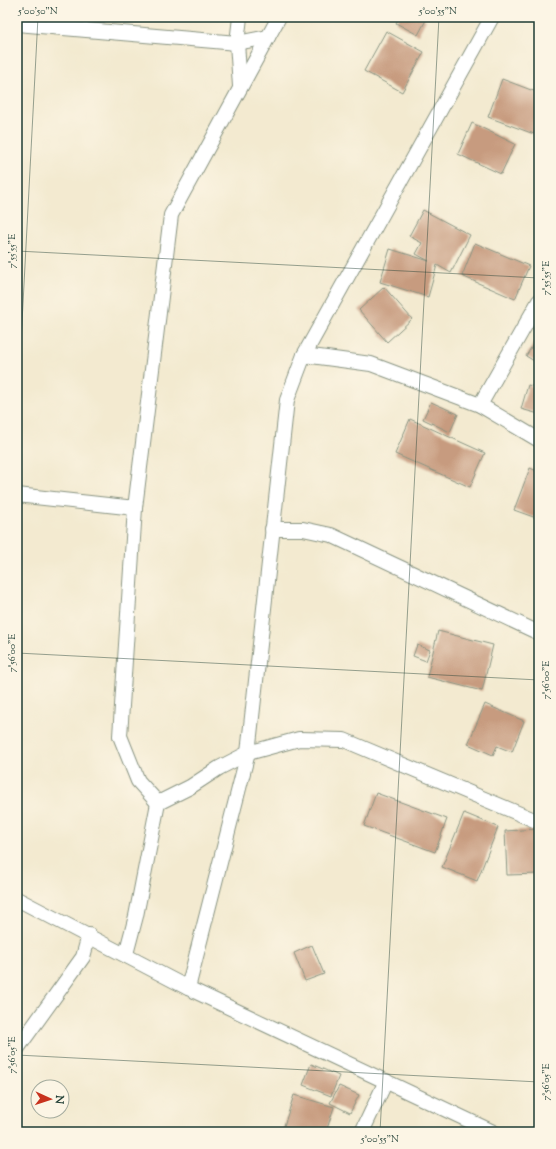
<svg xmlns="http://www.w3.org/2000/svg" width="556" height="1149" viewBox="0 0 556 1149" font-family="'Sorts Mill Goudy',serif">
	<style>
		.building { fill: #c79b7f }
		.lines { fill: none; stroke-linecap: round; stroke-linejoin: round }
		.street-casing { stroke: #899482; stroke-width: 16 }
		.street { stroke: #fff; stroke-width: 14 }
		.ticks { fill: none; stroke: #1f3d34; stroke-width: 1; stroke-opacity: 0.45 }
		.neatline { fill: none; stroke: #1f3d34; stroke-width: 1.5 }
		.ticks-label { font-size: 10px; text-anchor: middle; fill: #1f3d34 }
	</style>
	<rect width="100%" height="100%" fill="#fcf5e5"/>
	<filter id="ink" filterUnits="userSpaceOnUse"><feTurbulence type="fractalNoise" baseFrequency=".025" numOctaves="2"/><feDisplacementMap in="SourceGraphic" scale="8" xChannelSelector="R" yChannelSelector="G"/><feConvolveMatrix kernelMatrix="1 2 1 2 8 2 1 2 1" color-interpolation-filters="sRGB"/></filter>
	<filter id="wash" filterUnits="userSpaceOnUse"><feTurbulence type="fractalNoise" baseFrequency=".012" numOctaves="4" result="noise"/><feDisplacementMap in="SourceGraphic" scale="16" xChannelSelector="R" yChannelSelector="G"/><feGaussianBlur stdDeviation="0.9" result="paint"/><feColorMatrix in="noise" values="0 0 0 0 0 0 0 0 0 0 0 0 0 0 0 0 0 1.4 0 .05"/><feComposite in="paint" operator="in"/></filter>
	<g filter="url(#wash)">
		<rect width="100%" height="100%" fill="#f3ead0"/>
		<g id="blocks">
			<g class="building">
				<path d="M399,17H421L426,20L418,35L396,23Z"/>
				<path d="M386,31L424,52L402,92L364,71Z"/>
				<path d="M502,79L539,93V119L534,134L488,117Z"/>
				<path d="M472,123L515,144L501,174L458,154Z"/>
				<path d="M423,210L470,235L451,273L437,265L428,297L380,282L390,249L429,261L416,254L422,243L409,236Z"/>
				<path d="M475,243L529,266L515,299L462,276Z"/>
				<path d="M384,287L412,319L387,342L359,310Z"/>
				<path d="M539,335V364L526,356Z"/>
				<path d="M528,385L539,388V414L521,409Z"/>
				<path d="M431,402L458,414L450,432L423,419Z"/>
				<path d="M410,419L485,453L470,487L395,454Z"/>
				<path d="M530,468L539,472V519L514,510Z"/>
				<path d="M438,631L493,645L482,691L427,677Z"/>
				<path d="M417,645L430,650L426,661L413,656Z"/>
				<path d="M485,704L524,721L512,752L497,746L493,755L468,744Z"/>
				<path d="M376,793L447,819L435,852L364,826Z"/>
				<path d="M464,813L498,827L477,881L442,867Z"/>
				<path d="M539,829V874L507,875L505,831Z"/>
				<path d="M312,945L324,974L305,981L294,953Z"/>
				<path d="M311,1064L339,1076L331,1096L303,1085Z"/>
				<path d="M339,1086L359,1095L350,1113L330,1103Z"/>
				<path d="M294,1095L334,1107L326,1132H282Z"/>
			</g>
		</g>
	</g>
	<g filter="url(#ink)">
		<use href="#blocks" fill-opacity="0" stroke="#899482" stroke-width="1"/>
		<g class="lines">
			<defs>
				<g id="street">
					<path d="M279,17L171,215L135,508L120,736L138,781L158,803L190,787L219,768L248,753L299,739L344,740L539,822"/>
					<path d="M17,24L237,43L268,37"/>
					<path d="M240,86L237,43L240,17"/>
					<path d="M304,355L371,364L480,405L539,440"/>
					<path d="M480,405L539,301"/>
					<path d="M17,495L135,508"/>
					<path d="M272,529H303L331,535L539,633"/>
					<path d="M17,899L188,988L493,1132"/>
					<path d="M126,954L136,916L158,803"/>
					<path d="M188,988L248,753L287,400L304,355L492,17"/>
					<path d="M17,1049L83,957L89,935"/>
					<path d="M362,1132L386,1081"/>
				</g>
			</defs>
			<use href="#street" class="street-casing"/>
			<use href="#street" class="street"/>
		</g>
	</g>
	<path class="ticks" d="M17,251L539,278M17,418L38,17M17,653L539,680M17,1055L539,1082M380,1132L439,17"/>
	<rect width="556" height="1149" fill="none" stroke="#fcf5e5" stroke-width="44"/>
	<g transform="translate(50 1099) rotate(93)"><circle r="19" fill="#fcf5e5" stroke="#a4ab9e"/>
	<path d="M0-3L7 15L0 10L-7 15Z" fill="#c8321e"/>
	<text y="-6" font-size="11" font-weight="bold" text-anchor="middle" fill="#1f3d34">N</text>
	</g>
	<rect x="22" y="22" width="512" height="1105" class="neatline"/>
	<g class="ticks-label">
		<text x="38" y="14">5°00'50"N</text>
		<text x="438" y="14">5°00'55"N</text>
		<text transform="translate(11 251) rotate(-90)" y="4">7°55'55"E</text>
		<text transform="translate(545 278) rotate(-90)" y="4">7°55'55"E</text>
		<text transform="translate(11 653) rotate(-90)" y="4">7°56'00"E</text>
		<text transform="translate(545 680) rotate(-90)" y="4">7°56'00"E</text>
		<text transform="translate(11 1055) rotate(-90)" y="4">7°56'05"E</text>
		<text transform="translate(545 1082) rotate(-90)" y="4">7°56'05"E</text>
		<text x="380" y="1142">5°00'55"N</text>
	</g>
</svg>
